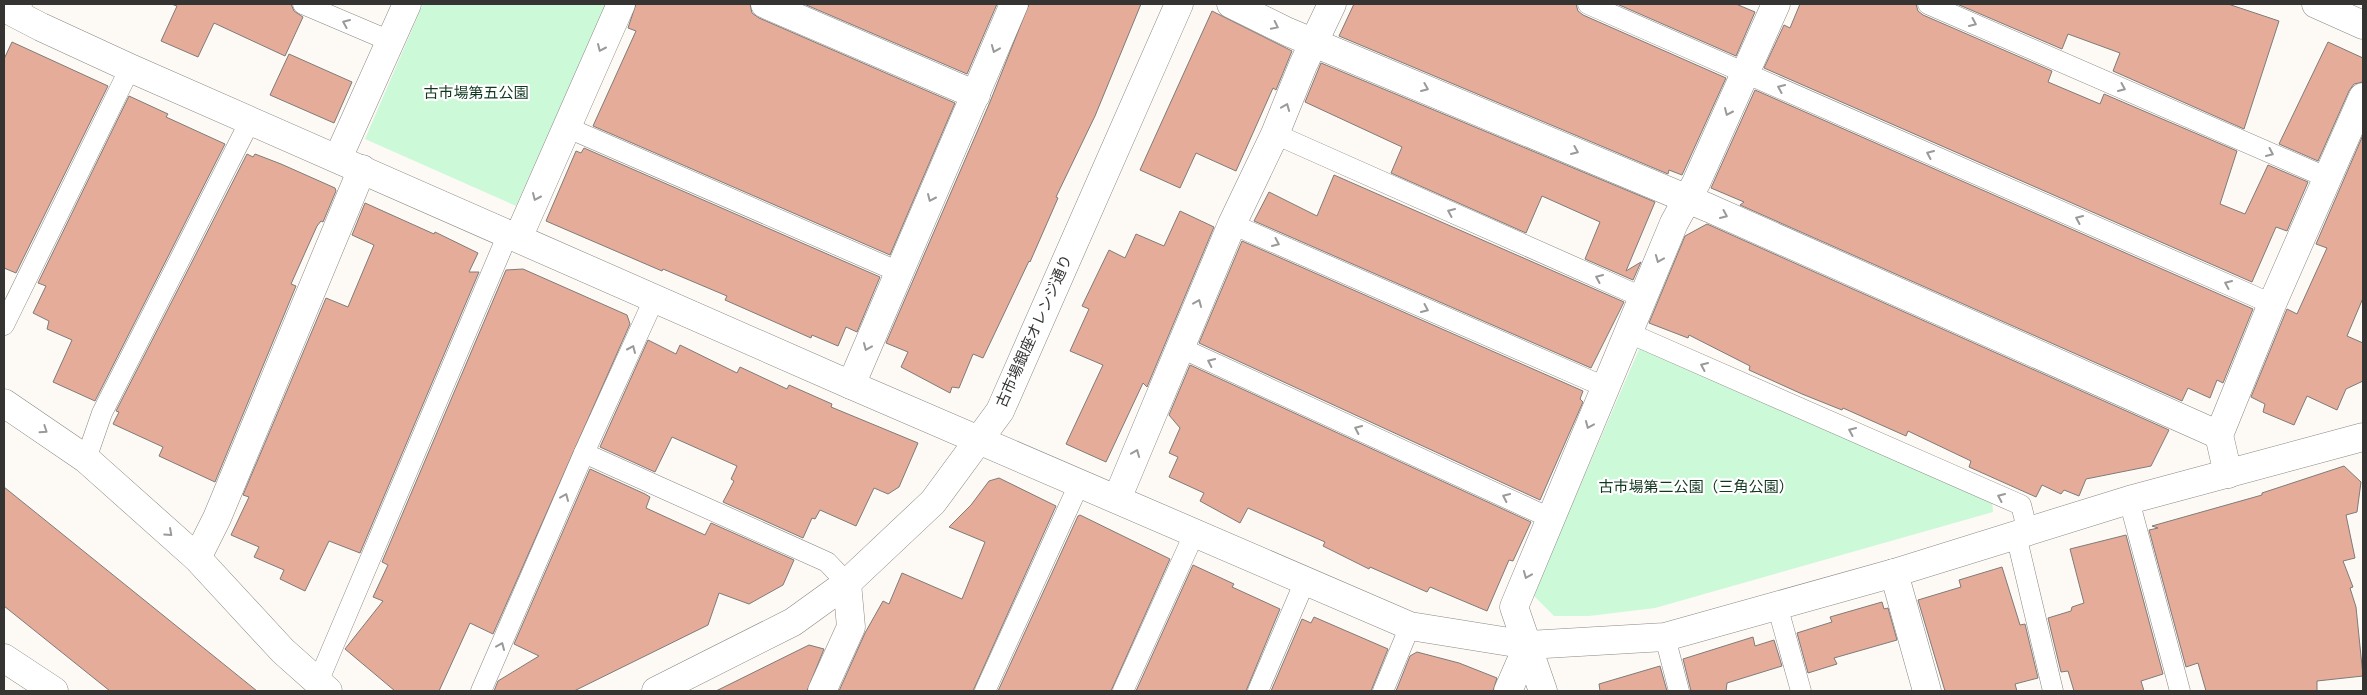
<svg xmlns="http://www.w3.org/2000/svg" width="2367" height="695" viewBox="0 0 2367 695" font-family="Ubuntu,'Noto Sans JP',sans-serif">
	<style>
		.green { fill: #ccf9d7 }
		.building { fill: #e5ac9a; stroke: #7f7b79 }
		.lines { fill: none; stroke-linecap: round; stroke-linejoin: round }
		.lane-casing { stroke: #8a8885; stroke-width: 21 }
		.street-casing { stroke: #8a8885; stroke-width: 29 }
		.secondary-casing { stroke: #8a8885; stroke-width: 29 }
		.lane { stroke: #fff; stroke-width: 20 }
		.street { stroke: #fff; stroke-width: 28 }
		.secondary { stroke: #fff; stroke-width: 28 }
		.oneway { stroke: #9a9a99 }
		.labels { text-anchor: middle; stroke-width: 4.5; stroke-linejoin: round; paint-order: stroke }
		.park-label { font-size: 15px; fill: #11371f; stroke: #fff }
		.street-label { font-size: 15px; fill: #353433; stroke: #fff }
	</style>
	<rect width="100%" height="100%" fill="#fdfaf6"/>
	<g class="green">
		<path d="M423,4H607L516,206L365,139Z"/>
		<path d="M1640,347L1992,500L1993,512L1655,608L1589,616H1554L1533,595Z"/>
	</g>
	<g class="building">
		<path d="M171,4H291L294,11L303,17L285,56L214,23L198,57L161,41L177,6Z"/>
		<path d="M636,4H750L752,13L759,18L955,103L890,255L593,126L636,31L628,28Z"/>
		<path d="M804,4H997L967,74Z"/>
		<path d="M1029,4H1141L1095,116L1056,197L1058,198L1030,262L1029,261L983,358L973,354L959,388L952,387L950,393L901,367L908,352L886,343L990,102Z"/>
		<path d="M1354,4H1576L1578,11L1583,15L1726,78L1682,175L1669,170L1668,174L1339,36Z"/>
		<path d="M1617,4H1736L1755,12L1736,56Z"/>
		<path d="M1800,4H1916L1918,11L1923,15L2052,71L2048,82L2100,104L2104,94L2237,151L2220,204L2245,214L2268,165L2308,182L2287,231L2276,227L2252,282L1764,68L1784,25L1790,28Z"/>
		<path d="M1957,4H2228L2279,21L2244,129L2113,71L2120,53L2068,34L2062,49Z"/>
		<path d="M1212,11L1292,51L1276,90L1273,88L1236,171L1196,153L1180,188L1140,170Z"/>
		<path d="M12,42L108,86L16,273L4,268V59Z"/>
		<path d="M2328,42L2363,58V82L2354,84L2349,91L2318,161L2279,144Z"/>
		<path d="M289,54L352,82L334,123L270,95Z"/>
		<path d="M1321,63L1655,202L1626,271L1641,262L1633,280L1585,259L1600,222L1542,196L1526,233L1391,173L1402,147L1305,102Z"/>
		<path d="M1755,90L2253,309L2223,383L2217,380L2210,398L2188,388L2182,401L1740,205L1744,202L1711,188Z"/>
		<path d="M129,96L168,114L166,117L225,144L95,401L53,382L72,340L47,329L49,321L33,313L46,286L38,283Z"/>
		<path d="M2363,135V298L2347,336L2363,343V381L2346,389L2337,410L2307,396L2294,425L2263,412L2265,404L2251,397L2287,309L2297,314L2327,248L2316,244Z"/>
		<path d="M584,148L880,277L857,332L846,327L838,346L812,335L811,338L725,300L727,296L663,269L662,271L546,221L576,151L581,153Z"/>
		<path d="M247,154L253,157L255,154L281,164L335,188L336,191L323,222L321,221L317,226L291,284L296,286L215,482L159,456L163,447L113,424L119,412L116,411Z"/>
		<path d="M1334,175L1624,302L1591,368L1254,221L1269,192L1317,216Z"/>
		<path d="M365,203L434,234L435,232L478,253L469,272H479L360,553L329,541L305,591L280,579L284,570L254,557L259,547L231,535L249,497L243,495L326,298L348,307L374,245L352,235Z"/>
		<path d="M1180,211L1214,227L1147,387L1143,383L1106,462L1066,444L1103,365L1070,351L1089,309L1082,306L1109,250L1125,258L1136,234L1164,246Z"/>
		<path d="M1707,224L2169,430L2151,466L2086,479L2079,496L2064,490L2061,494L2042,485L2036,497L1969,467L1971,461L1908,431L1906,436L1843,408L1842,410L1802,394L1749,370L1750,366L1689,335L1688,338L1649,323L1685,236Z"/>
		<path d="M1242,241L1583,391L1580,399L1583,402L1540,500L1199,343Z"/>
		<path d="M523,269L627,315L630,324L493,634L470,623L439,691H395L345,649L383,601L373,597L388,565L382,562L506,270Z"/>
		<path d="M648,340L676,354L680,345L737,373L740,367L787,389L789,385L832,404L831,407L918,443L899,487L888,494L874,488L856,526L820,510L815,519L812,518L803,538L723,502L734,481L731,479L737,466L672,437L655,472L600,447Z"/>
		<path d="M1190,365L1531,522L1513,561L1509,560L1487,611L1430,587L1427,592L1370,567L1369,569L1323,546L1325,542L1248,508L1240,523L1200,501L1204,493L1169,477L1178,457L1169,453L1180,428L1169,415Z"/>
		<path d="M2344,466L2361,482L2357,512L2346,515L2355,558L2343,561L2353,587L2350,588L2356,607L2363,676L2317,681V691H2206L2198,663L2186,667L2149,530L2158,528L2152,526L2262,495V493Z"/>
		<path d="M590,469L645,494L650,497L646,508L705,535L711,523L794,560L783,585L749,604L719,593L708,625L574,691H494L498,681L539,656L514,644Z"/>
		<path d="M999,478L1056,506L973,691H839L865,633L883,601L889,604L902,573L962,599L985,542L949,527L971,505L989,481Z"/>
		<path d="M4,487L257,691H110L4,606Z"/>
		<path d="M1080,515L1170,559L1111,691H998L1078,516Z"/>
		<path d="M2126,535L2163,674L2141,681L2144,691H2074L2068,671L2061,672L2048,618L2071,611L2072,607L2084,603L2070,549Z"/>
		<path d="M1193,565L1234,584L1232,587L1280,609L1246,691H1136Z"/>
		<path d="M2002,567L2020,625L2025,624L2038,678L2015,684L2017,691H1945L1918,600L1961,587L1959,580Z"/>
		<path d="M1882,602L1884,609L1888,608L1897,640L1834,658L1837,664L1808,673L1797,633L1832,622L1830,617Z"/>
		<path d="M1314,617L1388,649L1371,691H1271L1302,619L1311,623Z"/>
		<path d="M1753,637L1755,646L1774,640L1782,666L1727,683L1726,691H1691L1683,659Z"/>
		<path d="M809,645L824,649L807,691H716Z"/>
		<path d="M1417,652L1459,663L1497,678L1493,691H1396L1410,656Z"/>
		<path d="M1660,666L1667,691H1600L1599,684Z"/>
	</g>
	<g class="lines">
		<defs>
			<g id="lane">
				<path d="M303,4L390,41"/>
				<path d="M1588,4L2272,304"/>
				<path d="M1928,4L2328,178"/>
				<path d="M566,127L899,272"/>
				<path d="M1275,134L1644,298"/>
				<path d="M1232,224L1605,387"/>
				<path d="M4,325L130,68"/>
				<path d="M1629,333L2021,505L2028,532"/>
				<path d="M1179,347L1550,518"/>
				<path d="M584,453L827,562L847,583"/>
				<path d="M86,459L102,413L250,121"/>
				<path d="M2129,500L2180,691"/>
				<path d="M2016,535L2053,691"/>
				<path d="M1777,605L1801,691"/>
				<path d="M1665,637L1679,691"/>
				<path d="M318,682L508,234"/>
				<path d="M481,691L584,453L655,297"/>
				<path d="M985,691L1080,482"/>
				<path d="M1123,691L1195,532"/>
				<path d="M1258,691L1305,581"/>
				<path d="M1383,691L1410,626"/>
			</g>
			<g id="street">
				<path d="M765,4L976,95"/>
				<path d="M1231,4L1288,32L1709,208L2219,435"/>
				<path d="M338,158L407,4"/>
				<path d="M518,238L621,4"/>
				<path d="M851,385L1014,4"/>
				<path d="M4,403L86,459L197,558L283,651L328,691"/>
				<path d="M2228,474L2219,435L2272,304L2363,97"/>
				<path d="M1117,499L1232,224L1275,134L1303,65L1332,4"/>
				<path d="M197,558L217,518L362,169"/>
				<path d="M1894,573L1927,691"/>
				<path d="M4,658L54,691"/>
				<path d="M822,691L851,627L847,583"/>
				<path d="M1508,691L1528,645"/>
				<path d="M1543,691L1514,607L1674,223L1696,183L1776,4"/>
			</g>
			<g id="secondary">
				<path d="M18,4L14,13L41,27L130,68L851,385L1410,626L1528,645L1665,637L1894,573L2129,500L2363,437"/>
				<path d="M2316,4L2363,25"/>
				<path d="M656,691L793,622L847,583L933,502L1000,411L1179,4"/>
			</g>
		</defs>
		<use href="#lane" class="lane-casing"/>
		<use href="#street" class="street-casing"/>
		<use href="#secondary" class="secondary-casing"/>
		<use href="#lane" class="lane"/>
		<use href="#street" class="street"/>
		<use href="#secondary" class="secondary"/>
	</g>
	<defs><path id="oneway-chevron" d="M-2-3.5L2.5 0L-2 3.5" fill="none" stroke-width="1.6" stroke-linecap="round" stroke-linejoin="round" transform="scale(1.25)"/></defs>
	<g class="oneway">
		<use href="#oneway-chevron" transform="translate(346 23) rotate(-157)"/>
		<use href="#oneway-chevron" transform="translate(1973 23) rotate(24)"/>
		<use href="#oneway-chevron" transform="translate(1275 26) rotate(26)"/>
		<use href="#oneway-chevron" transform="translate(601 48) rotate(114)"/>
		<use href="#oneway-chevron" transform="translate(995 49) rotate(112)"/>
		<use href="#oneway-chevron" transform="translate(1425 88) rotate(23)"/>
		<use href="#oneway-chevron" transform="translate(1781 88) rotate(-156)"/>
		<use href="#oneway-chevron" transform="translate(2122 88) rotate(24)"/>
		<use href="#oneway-chevron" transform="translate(1286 107) rotate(-68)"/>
		<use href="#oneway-chevron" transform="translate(1728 112) rotate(114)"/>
		<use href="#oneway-chevron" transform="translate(1575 151) rotate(23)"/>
		<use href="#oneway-chevron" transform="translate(2270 153) rotate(24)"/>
		<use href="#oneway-chevron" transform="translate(1930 154) rotate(-156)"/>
		<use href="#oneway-chevron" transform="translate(536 197) rotate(114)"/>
		<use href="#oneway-chevron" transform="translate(931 198) rotate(114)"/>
		<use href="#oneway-chevron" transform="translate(1451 212) rotate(-156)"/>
		<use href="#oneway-chevron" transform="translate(1724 215) rotate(24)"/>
		<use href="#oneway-chevron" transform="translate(2079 219) rotate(-156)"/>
		<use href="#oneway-chevron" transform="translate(1276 243) rotate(24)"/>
		<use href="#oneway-chevron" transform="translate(1659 259) rotate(112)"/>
		<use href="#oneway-chevron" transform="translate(1599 278) rotate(-156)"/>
		<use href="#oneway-chevron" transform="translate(2228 284) rotate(-156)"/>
		<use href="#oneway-chevron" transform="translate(1198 303) rotate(-67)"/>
		<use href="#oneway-chevron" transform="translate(1425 309) rotate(24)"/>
		<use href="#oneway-chevron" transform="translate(867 347) rotate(113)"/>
		<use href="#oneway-chevron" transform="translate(632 349) rotate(-66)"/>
		<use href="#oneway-chevron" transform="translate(1211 362) rotate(-155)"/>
		<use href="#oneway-chevron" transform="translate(1704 366) rotate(-156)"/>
		<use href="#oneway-chevron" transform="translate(1589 425) rotate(113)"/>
		<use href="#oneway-chevron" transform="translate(1358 429) rotate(-155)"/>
		<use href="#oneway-chevron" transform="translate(44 430) rotate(34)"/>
		<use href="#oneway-chevron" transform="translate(1852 431) rotate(-156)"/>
		<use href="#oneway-chevron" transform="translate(1136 453) rotate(-68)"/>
		<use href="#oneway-chevron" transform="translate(565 497) rotate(-67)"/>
		<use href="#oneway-chevron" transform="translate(1506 497) rotate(-155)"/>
		<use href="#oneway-chevron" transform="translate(2001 497) rotate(-156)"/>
		<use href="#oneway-chevron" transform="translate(169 533) rotate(42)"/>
		<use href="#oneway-chevron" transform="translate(1527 575) rotate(112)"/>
		<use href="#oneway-chevron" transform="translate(501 646) rotate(-67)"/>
	</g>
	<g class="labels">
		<g class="park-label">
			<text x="476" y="98">古市場第五公園</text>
			<text x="1696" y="492">古市場第二公園（三角公園）</text>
		</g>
		<g class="street-label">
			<text transform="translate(1034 331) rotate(-66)" y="5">古市場銀座オレンジ通り</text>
		</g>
	</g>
	<rect width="2367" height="695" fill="none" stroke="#353433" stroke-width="10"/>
</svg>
